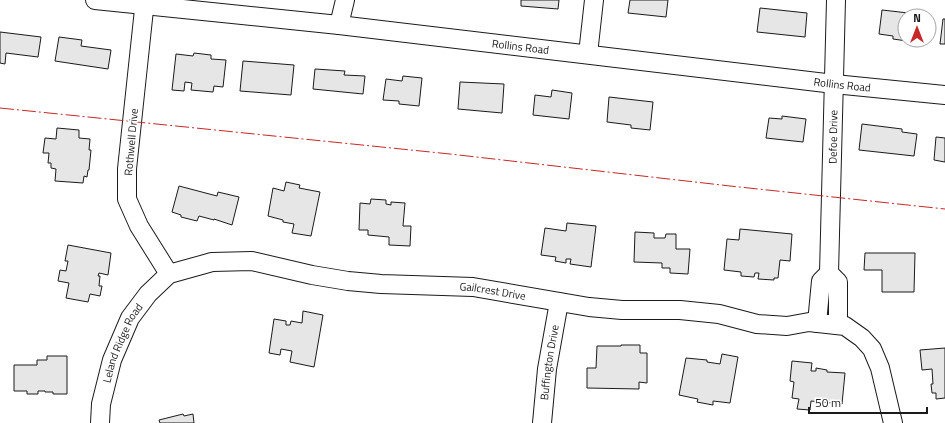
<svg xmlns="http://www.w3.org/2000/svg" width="945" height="423" viewBox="0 0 945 423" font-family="'Titillium Web',sans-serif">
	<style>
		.building { fill: #e6e6e6; stroke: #1a1a1a }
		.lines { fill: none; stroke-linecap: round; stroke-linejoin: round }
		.minor-casing { stroke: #1a1a1a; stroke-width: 20 }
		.minor { stroke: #fff; stroke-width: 18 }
		.power { stroke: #c62828; stroke-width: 1; stroke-dasharray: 14 3 2 3; stroke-linecap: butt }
		.labels { text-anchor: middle; stroke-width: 3; stroke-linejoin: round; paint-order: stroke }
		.street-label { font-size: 11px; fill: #1a1a1a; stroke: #fff }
	</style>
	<rect width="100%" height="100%" fill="#fff"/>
	<g class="building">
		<path d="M521,0H559L558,9L521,6Z"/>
		<path d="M630,0H668L666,17L628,13Z"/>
		<path d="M760,8L807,13L805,37L757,32Z"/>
		<path d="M882,10L926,15L905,16V40H915L914,42L893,39V36L879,34Z"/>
		<path d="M943,19H945V44H940Z"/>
		<path d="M0,32L41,37L38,57L6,53L5,64L0,63Z"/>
		<path d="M59,37L82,40L81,46L111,50L108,69L55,61Z"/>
		<path d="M194,53L211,55V59L226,60L223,87L214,86L213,92L191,90L192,83L185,82L184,91L172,90L176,54L193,56Z"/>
		<path d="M243,61L294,65L291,95L240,91Z"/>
		<path d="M315,69L345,71L344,75L365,76L363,94L313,89Z"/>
		<path d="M403,76L422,78L419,106L399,104V101L383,100L386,79L402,81Z"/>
		<path d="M460,82L504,84L502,113L458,109Z"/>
		<path d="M552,90L572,93L569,119L533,115L535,95L551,97Z"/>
		<path d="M609,97L653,102L650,130L631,128V125L607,122Z"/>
		<path d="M782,116L806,119L803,142L766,138L769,118L782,119Z"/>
		<path d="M862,124L902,129V132L917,134L914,156L859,150Z"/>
		<path d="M57,128L79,130V138L90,139L89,150H91L89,170H88L87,177L84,176L83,183L55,181L56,169L51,168V163H48L49,153H43L45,138L56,139Z"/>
		<path d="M936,137L945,138V162L934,160Z"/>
		<path d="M286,182L300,185L299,188L320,192L311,236L292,233L294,224L283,222V220L268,216L273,188L284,191Z"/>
		<path d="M179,186L217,196L218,192L239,197L232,225L214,219V220L199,216L197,221L181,217V215L172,212Z"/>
		<path d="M371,199L386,200V204L391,205V202L405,203L403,226H411L410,246L389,245V237L368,235V230H359L360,203L370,204Z"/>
		<path d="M567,223L596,226L591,267L570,264L571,259H566V263L555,261L556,257L541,255L545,228L566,231Z"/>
		<path d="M740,229L792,234L790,261L780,260L778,278H774V280L758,279L759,273H755L754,277L741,276V272L724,270L727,239L739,240Z"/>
		<path d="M635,232L654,233V238H665L666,234H676V249H690L688,274L670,273V268H662V263L634,262Z"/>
		<path d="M68,245L111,253L108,275L99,273L98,276H100L99,286H102L100,296L90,294L88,302L66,298L69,283L58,281L60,270L66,271L68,261H65Z"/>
		<path d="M865,253H915L914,292H882V270H864Z"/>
		<path d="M303,311L323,315L314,367L290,362L292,351L281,349L280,355L269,353L274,319L286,321V325H290L291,321L302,323Z"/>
		<path d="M621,345H640V353H647V383L639,382V389L587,388V368H596L597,346H621Z"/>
		<path d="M945,348V398L936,399V393H932L931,384H933L932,369L922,370L920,350Z"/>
		<path d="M722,354L738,357L730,403L713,401V405L697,402L698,399L679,395L686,358L707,360V362L720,364Z"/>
		<path d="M47,356H67V394H53V392H45V391H38V394H27V391H14V365H37V360H47Z"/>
		<path d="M792,361L812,363L811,371H816V368L827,370V372L845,373L842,404L811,401L810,410L797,409L799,399L792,398L794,382L790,381Z"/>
		<path d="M183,414L184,416L193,414L194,423H160L159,420Z"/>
	</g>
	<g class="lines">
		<defs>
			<g id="minor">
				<path id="s1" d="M95,0L339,25L834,84L945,95"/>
				<path d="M145,0L127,169V199L139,226L169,274"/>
				<path d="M836,0L829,273L838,282V325"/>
				<path d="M339,25L345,0"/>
				<path d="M588,54L594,0"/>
				<path d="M817,323L821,281L829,273"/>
				<path id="s2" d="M100,423L101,404L112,360L130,318L148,294L169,274L212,262L252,261L312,275L348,281L381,284L473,287L589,307L622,310H680L719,314L757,324L787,326L809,322L845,326L862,338L872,349L880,368L893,423"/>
				<path id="s3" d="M542,423L547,369L559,302"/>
			</g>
		</defs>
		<use href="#minor" class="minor-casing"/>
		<use href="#minor" class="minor"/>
		<path class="power" d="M0,108L450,154L730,186L945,209"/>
	</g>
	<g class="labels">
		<g class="street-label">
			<text dy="4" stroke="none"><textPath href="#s1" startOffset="428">Rollins Road</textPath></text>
			<text dy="4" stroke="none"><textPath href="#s1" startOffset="752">Rollins Road</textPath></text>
			<text transform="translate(833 137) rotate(-89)" y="4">Defoe Drive</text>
			<text transform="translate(131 142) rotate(-85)" y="4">Rothwell Drive</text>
			<text dy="4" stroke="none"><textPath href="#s2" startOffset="497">Gailcrest Drive</textPath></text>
			<text dy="4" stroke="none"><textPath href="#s2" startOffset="84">Leland Ridge Road</textPath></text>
			<text dy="4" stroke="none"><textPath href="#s3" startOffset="61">Buffington Drive</textPath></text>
		</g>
	</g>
	<g transform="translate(917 28)"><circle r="19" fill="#ffffff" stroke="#a3a3a3"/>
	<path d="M0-3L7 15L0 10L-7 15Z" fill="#c62828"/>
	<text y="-6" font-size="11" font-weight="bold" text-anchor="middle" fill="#1a1a1a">N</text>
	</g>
	<path d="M809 407v6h118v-6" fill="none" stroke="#1a1a1a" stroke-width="2"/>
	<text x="815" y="407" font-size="12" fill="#1a1a1a" stroke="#ffffff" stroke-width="3" paint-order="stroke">50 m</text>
</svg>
